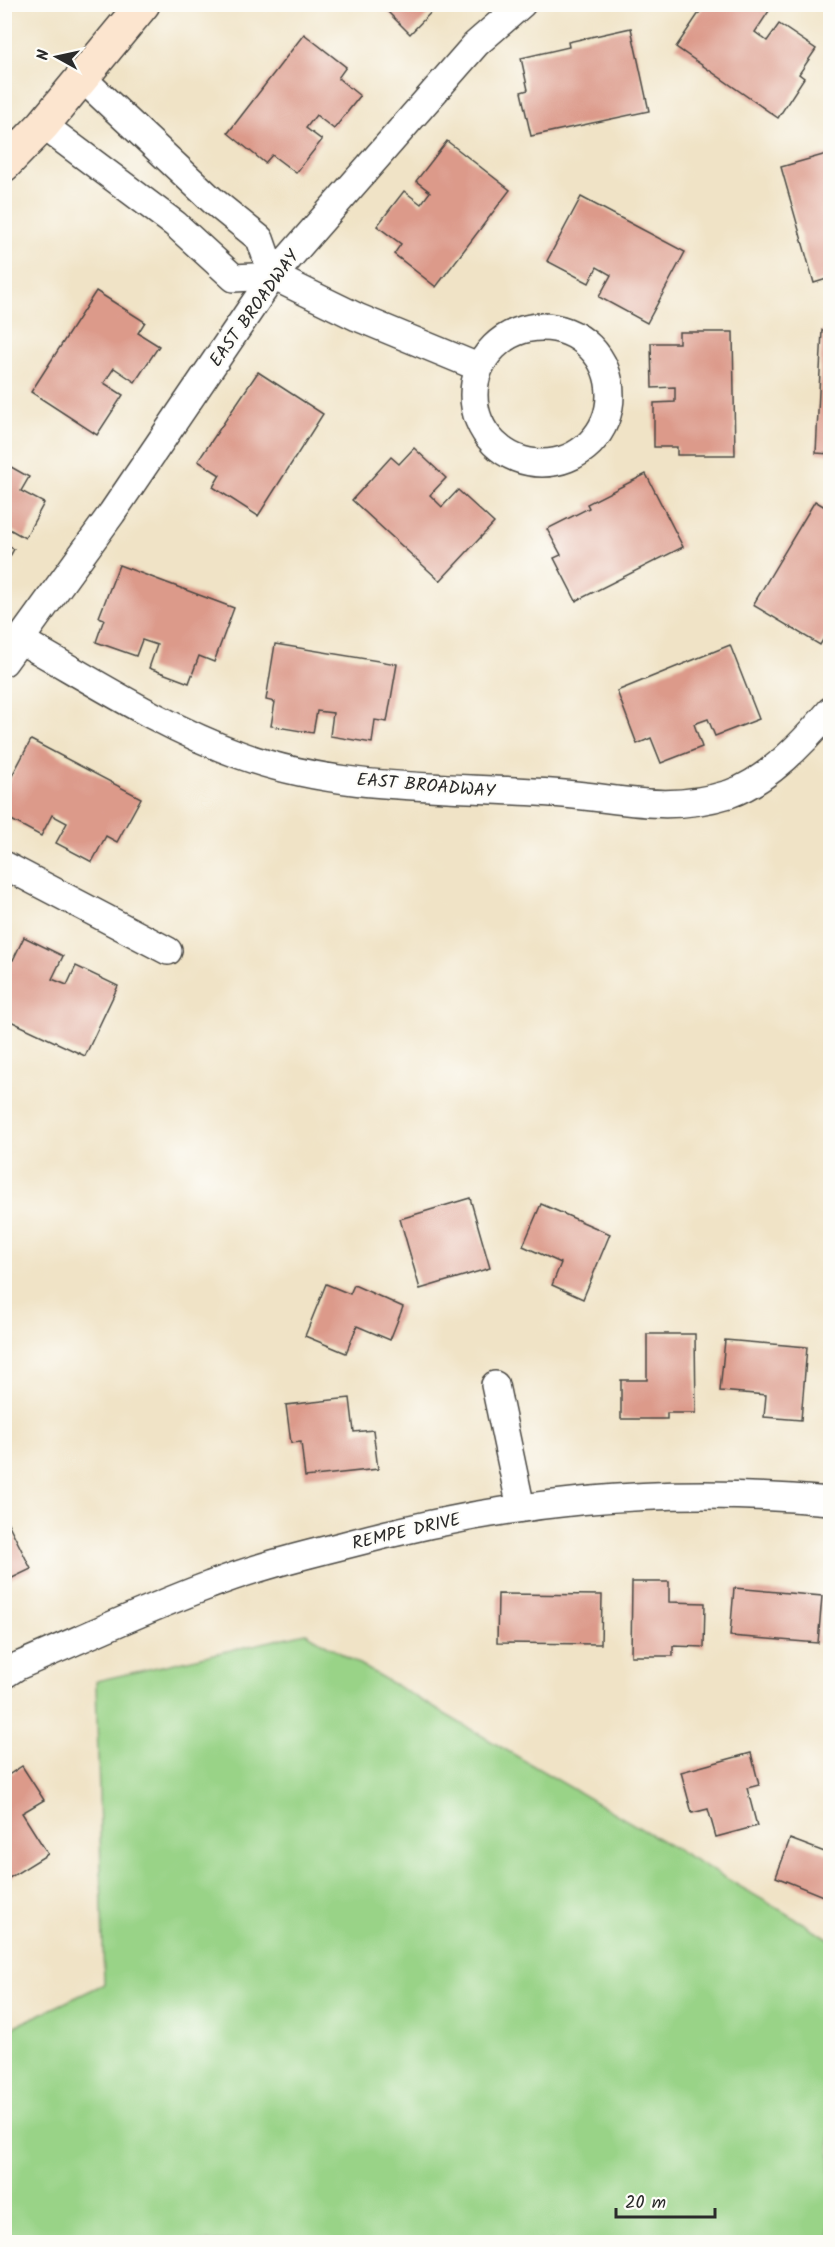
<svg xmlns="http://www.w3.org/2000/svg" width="835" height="2247" viewBox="0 0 835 2247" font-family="Kalam,sans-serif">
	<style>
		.green { fill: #99d387; stroke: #627f59; stroke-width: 1.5 }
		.building { fill: #dc9a8a }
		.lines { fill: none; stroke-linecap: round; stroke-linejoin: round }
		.minor-casing { stroke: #494742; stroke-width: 30 }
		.secondary-casing { stroke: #494742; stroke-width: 36 }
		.minor { stroke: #fff; stroke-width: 27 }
		.secondary { stroke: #fce5cf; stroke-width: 33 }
		.labels { text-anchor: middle; stroke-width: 4.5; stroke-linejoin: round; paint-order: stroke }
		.street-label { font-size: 18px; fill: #2b2b2b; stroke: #fdfcf7 }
	</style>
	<rect width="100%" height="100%" fill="#fdfcf7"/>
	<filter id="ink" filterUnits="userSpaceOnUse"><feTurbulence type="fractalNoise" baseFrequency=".0167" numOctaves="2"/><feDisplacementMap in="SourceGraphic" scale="12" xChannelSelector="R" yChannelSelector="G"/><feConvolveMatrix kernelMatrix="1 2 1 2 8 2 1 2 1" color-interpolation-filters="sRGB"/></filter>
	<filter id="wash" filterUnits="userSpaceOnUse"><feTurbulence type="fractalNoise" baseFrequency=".008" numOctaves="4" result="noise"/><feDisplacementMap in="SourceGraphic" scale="24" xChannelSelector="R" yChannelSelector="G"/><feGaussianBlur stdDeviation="1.35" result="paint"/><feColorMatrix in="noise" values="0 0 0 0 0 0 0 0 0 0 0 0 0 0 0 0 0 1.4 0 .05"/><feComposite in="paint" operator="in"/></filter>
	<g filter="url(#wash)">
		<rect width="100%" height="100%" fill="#f0e3c6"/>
		<path class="green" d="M306,1633L830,1939V2242H5V2031L104,1984L96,1681Z"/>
		<g id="blocks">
			<g class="building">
				<path d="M380,4H439L410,34Z"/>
				<path d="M705,4H714L719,8L721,4H760L769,11L755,32L767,41L779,24L816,49L799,74L804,78L778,118L676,47Z"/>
				<path d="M631,28L649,111L531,136L521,92L528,90L521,58L569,47L568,42Z"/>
				<path d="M304,34L346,67L338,78L360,96L334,129L316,115L306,128L322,140L296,173L272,155L265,163L228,133Z"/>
				<path d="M447,141L510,190L436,287L394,254L401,244L377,226L404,191L421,204L430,192L416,181Z"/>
				<path d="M830,153V278L814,283L781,167Z"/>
				<path d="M581,197L685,252L647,323L599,297L611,275L597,267L589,283L547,261Z"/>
				<path d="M96,291L145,322L138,333L159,346L135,382L114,368L104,383L123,395L97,435L31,392Z"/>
				<path d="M822,330L830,331V454L816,453Z"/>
				<path d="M679,332H733L735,455H677V447H654V403L675,402V387L652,388L651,343H679Z"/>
				<path d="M258,372L323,414L258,516L213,487L220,475L198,461Z"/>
				<path d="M414,448L446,478L430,495L442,507L458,490L494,523L440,581L352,500L391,457L399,464Z"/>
				<path d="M4,463L29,477L21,491L44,503L25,538L4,526Z"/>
				<path d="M646,474L683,547L576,601L554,558L561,555L547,529L589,508L587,504Z"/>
				<path d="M815,501L830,510L828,595L830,628L820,645L753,605Z"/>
				<path d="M4,544L14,549L4,567Z"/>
				<path d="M119,565L234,608L214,662L199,656L189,683L149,668L157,645L142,640L136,656L96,642L104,619L99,617Z"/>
				<path d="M275,644L397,664L387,722L375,720L372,743L330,736L333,713L317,711L313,733L271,726L275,702L266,700Z"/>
				<path d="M730,645L759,719L715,736L708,719L694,724L702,747L661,763L651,738L637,744L617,691Z"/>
				<path d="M31,740L141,798L117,842L106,836L92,862L56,843L67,823L52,815L41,836L4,816V791Z"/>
				<path d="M24,937L63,956L52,979L67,985L76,966L118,986L85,1056L4,1018V956L13,960Z"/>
				<path d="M470,1198L490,1268L420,1289L400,1219Z"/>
				<path d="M541,1204L610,1234L583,1299L552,1285L561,1263L523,1246Z"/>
				<path d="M326,1284L350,1294L354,1285L403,1307L390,1340L357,1326L346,1353L305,1336Z"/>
				<path d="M647,1334H695L696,1413H667V1419H621V1380H647Z"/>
				<path d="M725,1340L807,1347L801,1420L764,1417L766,1395L720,1391Z"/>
				<path d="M350,1398L354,1432L373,1430L378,1469L305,1477L301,1442L291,1443L286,1405Z"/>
				<path d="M7,1521L31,1569L4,1582V1522Z"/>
				<path d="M632,1582H669V1602L705,1603L704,1647L673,1646V1656H631Z"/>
				<path d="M734,1588L822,1596L818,1643L730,1636Z"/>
				<path d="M498,1594L602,1595L601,1644L497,1643Z"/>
				<path d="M751,1753L759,1785L747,1788L757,1826L716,1837L708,1809L692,1813L681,1772Z"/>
				<path d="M22,1766L44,1800L22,1813L48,1854L6,1880L4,1778Z"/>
				<path d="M790,1839L830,1854V1899L776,1877Z"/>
			</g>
		</g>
	</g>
	<g filter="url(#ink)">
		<use href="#blocks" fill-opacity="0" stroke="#494742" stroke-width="1.5"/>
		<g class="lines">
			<defs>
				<g id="minor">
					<path d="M82,78L212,200L260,239L273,276"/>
					<path d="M43,125L175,224L234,278L273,276L357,317L478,367"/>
					<circle cx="542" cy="395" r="68"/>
					<path d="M20,640C91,680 163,727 240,755C343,793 456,785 564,794C625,799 668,813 729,794C768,781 805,741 830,711"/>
					<path d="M4,662L112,513L273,276L476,44L522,4"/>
					<path d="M4,865L168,951"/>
					<path d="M495,1385L521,1508"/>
					<path d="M4,1675L18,1666C82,1639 145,1609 210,1585C253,1568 297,1557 341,1546C507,1501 659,1485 830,1501"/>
				</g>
				<path id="secondary" d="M4,165L43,125L143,4"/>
			</defs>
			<use href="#minor" class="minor-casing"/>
			<use href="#secondary" class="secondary-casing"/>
			<use href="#minor" class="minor"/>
			<use href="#secondary" class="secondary"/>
		</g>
	</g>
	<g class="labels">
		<g class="street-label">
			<text transform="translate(254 308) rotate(-54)" y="6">EAST BROADWAY</text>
			<text transform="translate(426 785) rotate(5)" y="6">EAST BROADWAY</text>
			<text transform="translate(406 1531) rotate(-13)" y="6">REMPE DRIVE</text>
		</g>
	</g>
	<rect width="835" height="2247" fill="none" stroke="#fdfcf7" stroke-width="24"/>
	<g transform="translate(57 57) rotate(278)" stroke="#fdfcf7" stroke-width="4.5" paint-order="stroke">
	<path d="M0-4.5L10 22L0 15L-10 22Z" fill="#2b2b2b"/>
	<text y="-9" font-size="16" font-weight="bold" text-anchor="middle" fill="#2b2b2b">N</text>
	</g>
	<path d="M616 2208v9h99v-9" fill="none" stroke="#2b2b2b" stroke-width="3"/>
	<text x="625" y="2208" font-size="18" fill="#2b2b2b" stroke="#fdfcf7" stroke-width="4.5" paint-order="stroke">20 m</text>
</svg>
